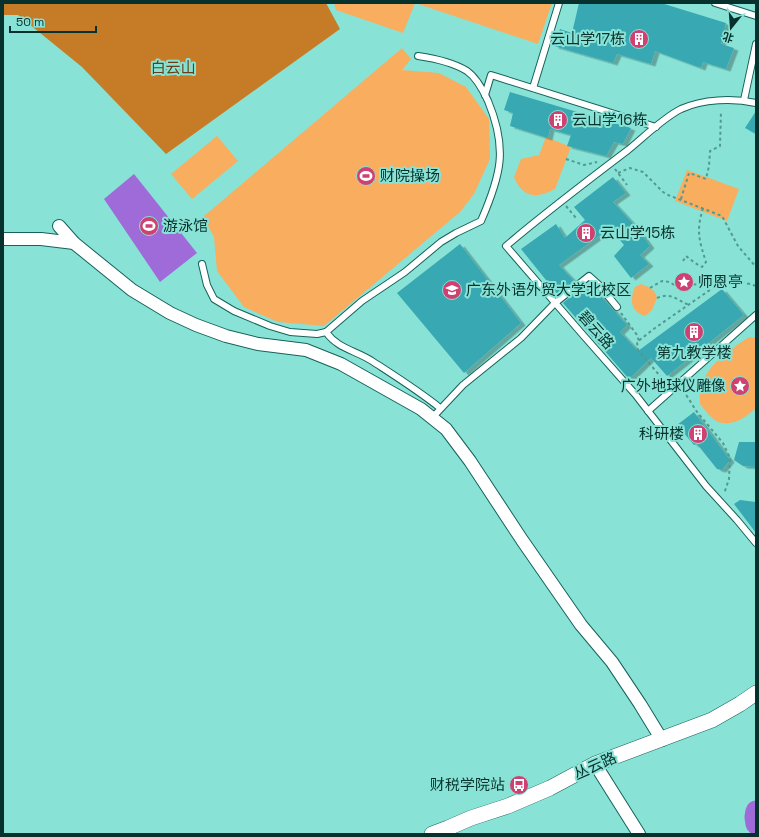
<svg xmlns="http://www.w3.org/2000/svg" width="759" height="837" viewBox="0 0 759 837" font-family="'Space Grotesk','Noto Sans SC',sans-serif">
	<style>
		.green { fill: #f9ad5f }
		.forest { fill: #c67c27 }
		.water { fill: #9f6bd8 }
		.lines { fill: none; stroke-linecap: round; stroke-linejoin: round }
		.river { stroke: #9f6bd8; stroke-width: 21 }
		.building { fill: #38a8b3; filter: url(#shadow) }
		.service-casing { stroke: #16625a; stroke-width: 8 }
		.minor-casing { stroke: #16625a; stroke-width: 14 }
		.tertiary-casing { stroke: #16625a; stroke-width: 16 }
		.path { stroke: #52998f; stroke-width: 2; stroke-dasharray: 3 3; stroke-linecap: butt }
		.service { stroke: #fff; stroke-width: 6 }
		.minor { stroke: #fff; stroke-width: 12 }
		.tertiary { stroke: #fff; stroke-width: 15 }
		.labels { text-anchor: middle; stroke-width: 4; stroke-linejoin: round; paint-order: stroke }
		.poi-label { font-size: 15px; fill: #07312c; stroke: #88e3d6; text-anchor: start }
		.park-label { font-size: 15px; fill: #653e13; stroke: #88e3d6 }
		.street-label { font-size: 15px; fill: #07312c; stroke: #88e3d6 }
	</style>
	<defs>
		<filter id="shadow"><feDropShadow dx="4.5" dy="2.5" stdDeviation="0" flood-color="#0004"/></filter>
	</defs>
	<rect width="100%" height="100%" fill="#88e3d6"/>
	<g class="green">
		<path d="M334,3H552L538,44L415,3L403,33L336,10Z"/>
		<path d="M402,48L411,59L402,70L439,73L466,87L489,119L490,159L474,194L460,212L324,326L278,322L244,307L217,271L214,237L203,217Z"/>
		<path d="M217,136L238,161L192,199L171,174Z"/>
		<path d="M546,137L571,147L555,189C537,199 522,198 514,177L521,159L539,155Z"/>
		<path d="M687,170L739,189L727,221L675,201Z"/>
		<path d="M641,284C650,287 655,290 657,298L652,310L645,316C631,312 629,299 635,287Z"/>
		<path d="M749,337L756,338V408C746,417 733,427 718,422C711,419 705,410 700,404C700,399 699,393 700,388C707,365 729,350 749,337Z"/>
	</g>
	<path class="forest" d="M3,3H326L340,29L166,154L82,67L18,15H3Z"/>
	<path class="water" d="M134,174L197,253L160,282L104,199Z"/>
	<g class="lines">
		<path class="river" d="M756,811L755,817L756,824"/>
	</g>
	<g class="building">
		<path d="M579,3H661L726,23L721,44L734,48L726,69L703,62L701,68L655,51L651,64L617,54L613,63L554,46L560,29L572,33Z"/>
		<path d="M510,92L631,128L623,144L614,142L606,156L567,146L571,135L550,129L548,138L510,126L513,113L504,110Z"/>
		<path d="M756,111V134L745,128Z"/>
		<path d="M613,177L626,193L613,202L637,228L650,246L640,255L649,264L631,278L614,256L624,245L610,228L559,265L575,282L558,295L521,249L556,224L565,238L585,220L574,207Z"/>
		<path d="M460,244L521,323L464,373L397,293Z"/>
		<path d="M590,284L627,325L620,332L638,351L722,289L744,315L667,376L651,358L629,379L563,303L581,288L582,290Z"/>
		<path d="M694,412L730,460L722,470L717,469L697,444L694,445L677,425Z"/>
		<path d="M739,442H756V467L743,466L734,460Z"/>
		<path d="M740,500L756,502V533L734,504Z"/>
	</g>
	<g class="lines">
		<defs>
			<g id="service">
				<path d="M715,3L756,16"/>
				<path d="M533,88L559,3"/>
				<path d="M485,95L491,75L656,127"/>
				<path d="M744,100L756,44"/>
				<path d="M756,103C733,98 703,99 681,109C663,118 644,137 628,150C587,181 546,212 506,246L583,335L635,394L706,486L737,520L756,543"/>
				<path d="M202,264L207,285L214,299L234,311L270,326L290,332L317,334L326,332L362,301L405,272L441,242L456,233L481,221C501,175 508,149 488,101C483,90 477,78 467,71C454,63 432,58 418,56"/>
				<path d="M326,332C338,349 355,350 372,361C395,376 419,391 440,408"/>
				<path d="M648,411L756,315"/>
				<path d="M432,418L463,385L521,338L555,303L589,276L599,285L617,307"/>
			</g>
			<g id="minor">
				<path d="M59,226L74,243L132,290L170,313L196,325L226,336L258,344L306,350L341,364L421,409L446,429L470,461L522,540L581,625L612,662L640,704L662,740"/>
				<path d="M3,239H41L74,243"/>
				<path d="M595,764L639,834"/>
			</g>
			<path id="tertiary" d="M432,834L448,828L471,818L508,806L550,788L595,764L712,720L740,704L756,693"/>
		</defs>
		<use href="#service" class="service-casing"/>
		<use href="#minor" class="minor-casing"/>
		<use href="#tertiary" class="tertiary-casing"/>
		<g class="path">
			<path d="M566,159L584,165L597,162"/>
			<path d="M615,169L627,185"/>
			<path d="M618,173L630,168L643,172L663,192L668,195L722,216L738,246L756,267"/>
			<path d="M681,199L689,173L706,179L709,166L710,151L720,146L721,111"/>
			<path d="M566,206L576,218"/>
			<path d="M683,261L686,256L695,263L702,267L706,262C699,240 696,231 703,208"/>
			<path d="M650,288L662,281L670,282L678,288L689,284L705,285L715,287"/>
			<path d="M616,292L621,290L632,293"/>
			<path d="M657,298C671,292 677,300 689,305"/>
			<path d="M621,313L637,335L639,341"/>
			<path d="M666,383L638,350L637,342L655,328L717,285L740,282L750,284L756,286"/>
			<path d="M683,390L697,412L723,443L730,458L729,479L724,494"/>
		</g>
		<use href="#service" class="service"/>
		<use href="#minor" class="minor"/>
		<use href="#tertiary" class="tertiary"/>
	</g>
	<defs>
		<symbol id="building-disc" viewBox="-11 -11 22 22"><circle r="9.5" fill="#ce4170" stroke="#88e3d6"/><path d="M-4-6H4V6H1V3H-1V6H-4ZM-2.5-4.3h1.7v1.8h-1.7ZM.8-4.3h1.7v1.8H.8ZM-2.5-1h1.7V.8h-1.7ZM.8-1h1.7V.8H.8Z" fill="#fff"/></symbol>
		<symbol id="stadium-disc" viewBox="-11 -11 22 22"><circle r="9.5" fill="#ce4170" stroke="#88e3d6"/><path d="M0-5a6.5 5 0 1 0 0 10a6.5 5 0 1 0 0-10ZM-3.5-1.8h7v3.6h-7Z" fill="#fff"/></symbol>
		<symbol id="sight-disc" viewBox="-11 -11 22 22"><circle r="9.5" fill="#ce4170" stroke="#88e3d6"/><path d="M0-6L1.8-2.2L6-1.7L2.9 1.2L3.7 5.4L0 3.3L-3.7 5.4L-2.9 1.2L-6-1.7L-1.8-2.2Z" fill="#fff"/></symbol>
		<symbol id="university-disc" viewBox="-11 -11 22 22"><circle r="9.5" fill="#ce4170" stroke="#88e3d6"/><path d="M0-5L7-2L0 1L-7-2ZM-4 1L0 2.5L4 1V4Q0 6-4 4Z" fill="#fff"/></symbol>
		<symbol id="bus-disc" viewBox="-11 -11 22 22"><circle r="9.5" fill="#ce4170" stroke="#88e3d6"/><path d="M-5-6H5V4H4V6H2V4H-2V6H-4V4H-5ZM-3.5-4V0h7V-4ZM-3.5 1.2v1.5H-2V1.2ZM2 1.2v1.5H3.5V1.2Z" fill="#fff"/></symbol>
	</defs>
	<g fill-rule="evenodd">
		<use href="#building-disc" x="628" y="28" width="22" height="22"/>
		<use href="#building-disc" x="547" y="109" width="22" height="22"/>
		<use href="#stadium-disc" x="355" y="165" width="22" height="22"/>
		<use href="#stadium-disc" x="138" y="215" width="22" height="22"/>
		<use href="#building-disc" x="575" y="222" width="22" height="22"/>
		<use href="#sight-disc" x="673" y="271" width="22" height="22"/>
		<use href="#university-disc" x="441" y="279" width="22" height="22"/>
		<use href="#building-disc" x="683" y="321" width="22" height="22"/>
		<use href="#sight-disc" x="729" y="375" width="22" height="22"/>
		<use href="#building-disc" x="687" y="423" width="22" height="22"/>
		<use href="#bus-disc" x="508" y="774" width="22" height="22"/>
	</g>
	<g class="labels">
		<g class="poi-label">
			<text x="625" y="44" text-anchor="end">云山学17栋</text>
			<text x="572" y="125">云山学16栋</text>
			<text x="380" y="181">财院操场</text>
			<text x="163" y="231">游泳馆</text>
			<text x="600" y="238">云山学15栋</text>
			<text x="698" y="287">师恩亭</text>
			<text x="466" y="295">广东外语外贸大学北校区</text>
			<text x="694" y="358" text-anchor="middle">第九教学楼</text>
			<text x="726" y="391" text-anchor="end">广外地球仪雕像</text>
			<text x="684" y="439" text-anchor="end">科研楼</text>
			<text x="505" y="790" text-anchor="end">财税学院站</text>
		</g>
		<g class="park-label">
			<text x="173" y="73">白云山</text>
		</g>
		<g class="street-label">
			<text transform="translate(596 330) rotate(48)" y="5">碧云路</text>
			<text transform="translate(595 766) rotate(-24)" y="5">丛云路</text>
		</g>
	</g>
	<rect width="759" height="837" fill="none" stroke="#07312c" stroke-width="8"/>
	<g transform="translate(731 28) rotate(197)" stroke="#88e3d6" stroke-width="3" paint-order="stroke">
	<path d="M0-3L7 15L0 10L-7 15Z" fill="#07312c"/>
	<text y="-6" font-size="11" font-weight="bold" text-anchor="middle" fill="#07312c">北</text>
	</g>
	<path d="M10 26v6h86v-6" fill="none" stroke="#07312c" stroke-width="2"/>
	<text x="16" y="26" font-size="12" fill="#07312c" stroke="#88e3d6" stroke-width="3" paint-order="stroke">50 m</text>
</svg>
